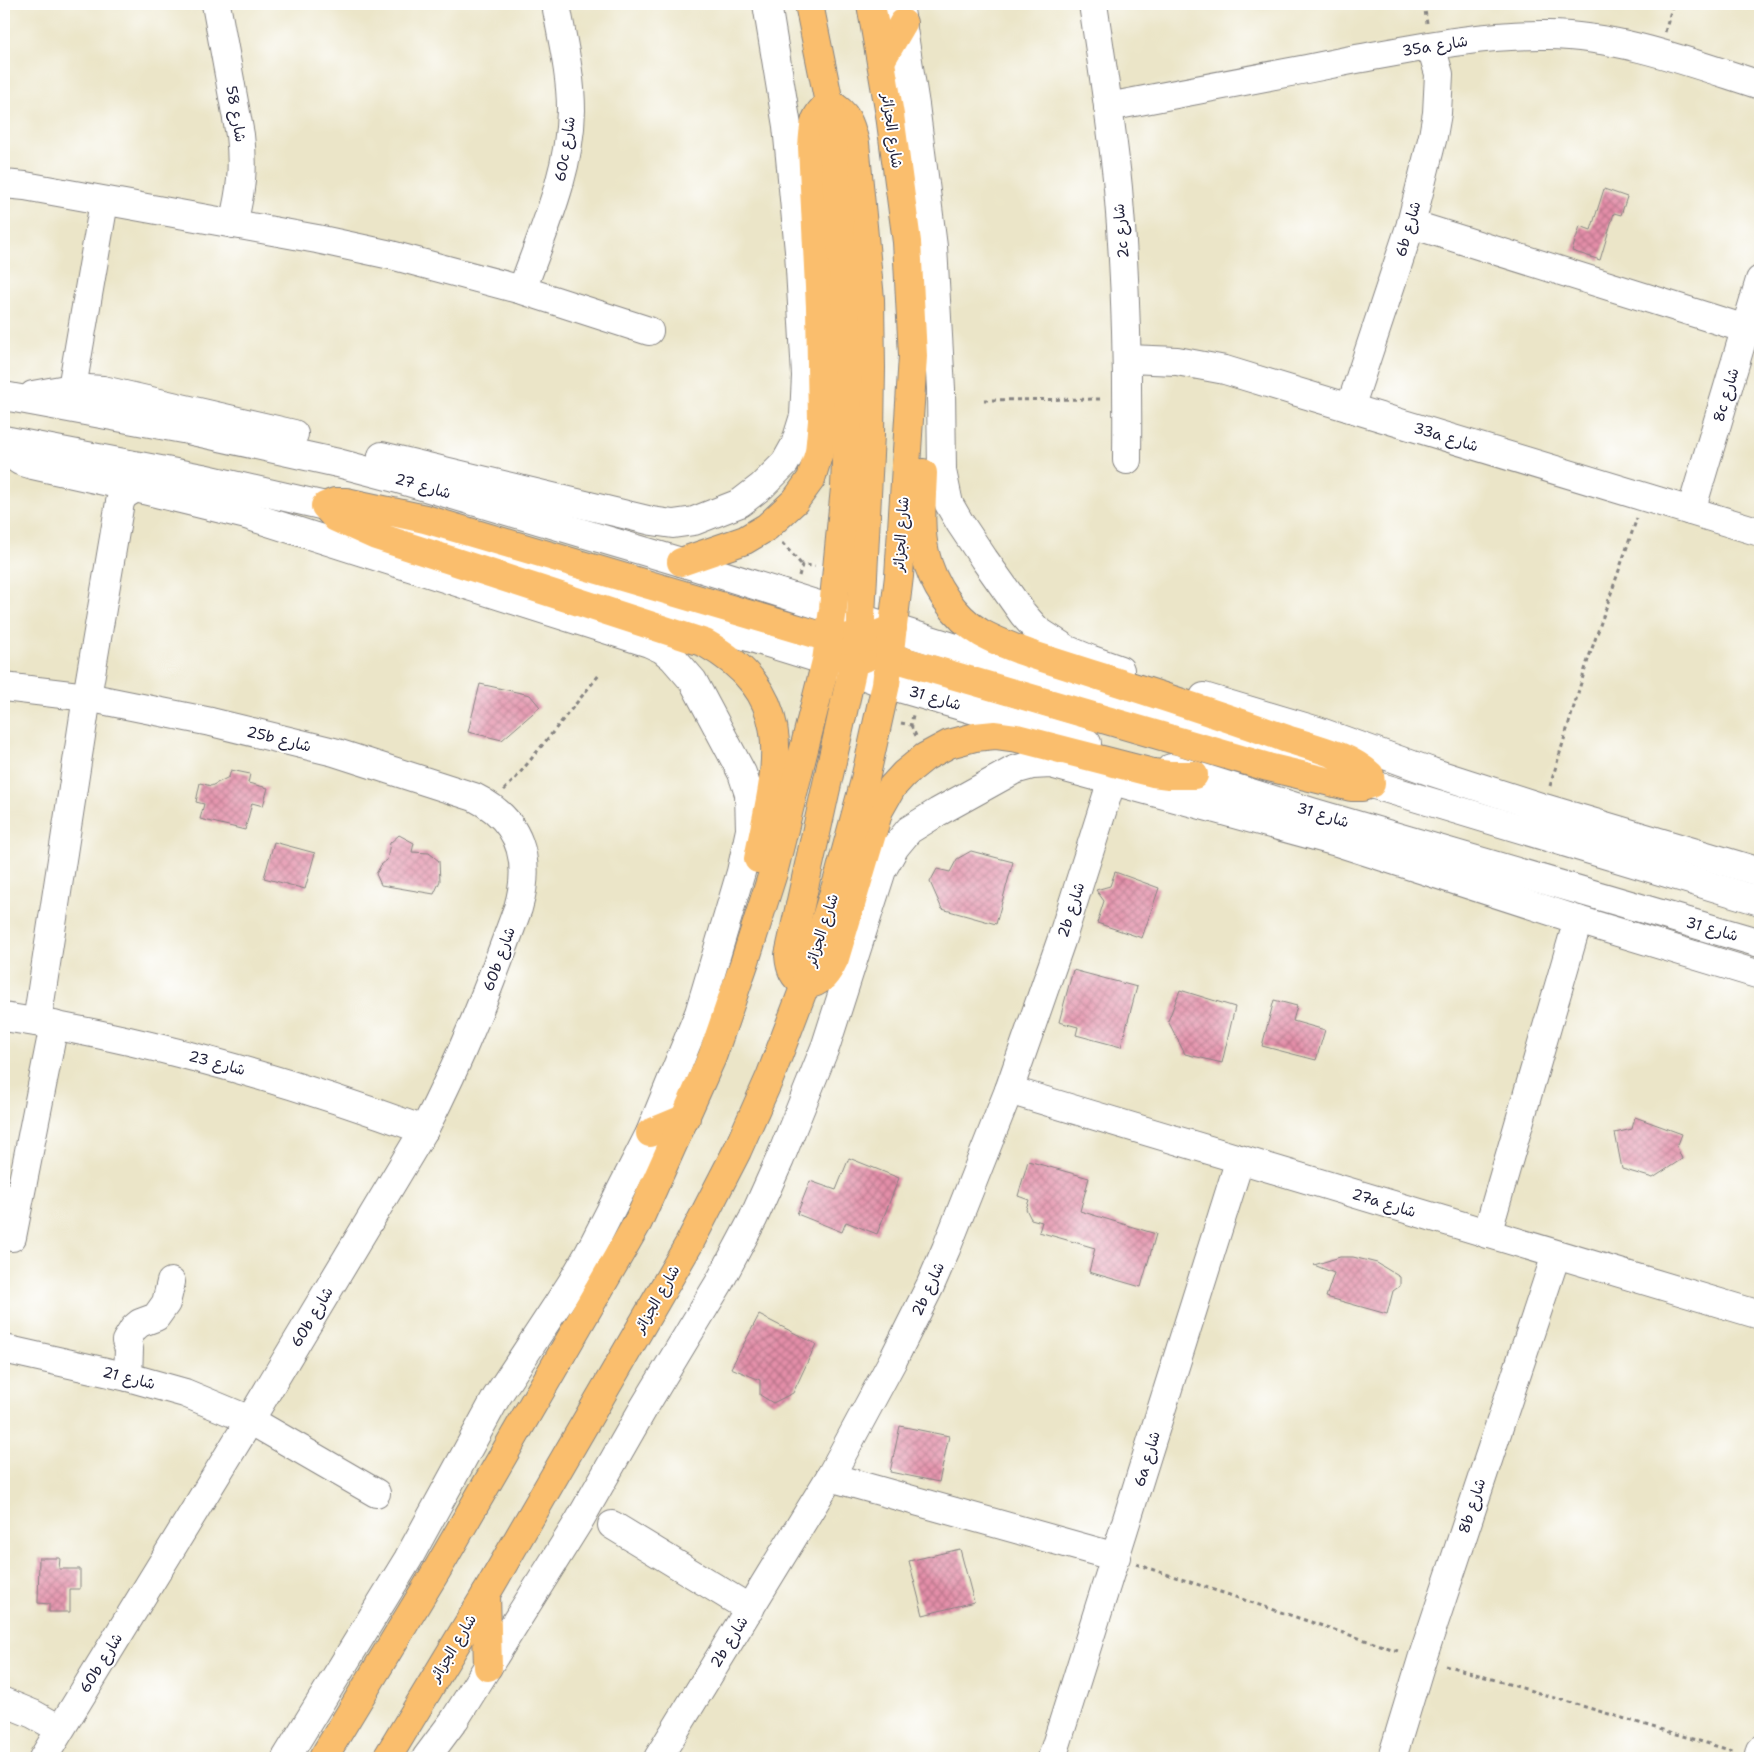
<svg xmlns="http://www.w3.org/2000/svg" width="1764" height="1762" viewBox="0 0 1764 1762" font-family="'Shantell Sans','Playpen Sans Arabic',sans-serif">
	<style>
		.building { fill: url(#building-cross-hatch) }
		.lines { fill: none; stroke-linecap: round; stroke-linejoin: round }
		.minor-casing { stroke: #868482; stroke-width: 30 }
		.major-casing { stroke: #868482; stroke-width: 30 }
		.path { stroke: #868482; stroke-width: 3; stroke-dasharray: 4 4; stroke-linecap: butt }
		.minor { stroke: #fff; stroke-width: 28 }
		.major { stroke: #fabe6d; stroke-width: 28 }
		.labels { text-anchor: middle; stroke-width: 4; stroke-linejoin: round; paint-order: stroke }
		.street-label { font-size: 15px; fill: #22223b; stroke: #fff }
	</style>
	<defs>
		<pattern id="building-cross-hatch" width="8" height="8" patternUnits="userSpaceOnUse" patternTransform="scale(1.25)"><rect width="8" height="8" fill="#e38ea8"/><path d="M0 0l8 8M0 8l8-8" fill="none" stroke="#b8748a"/></pattern>
	</defs>
	<rect width="100%" height="100%" fill="#fff"/>
	<filter id="ink" filterUnits="userSpaceOnUse"><feTurbulence type="fractalNoise" baseFrequency=".02" numOctaves="2"/><feDisplacementMap in="SourceGraphic" scale="10" xChannelSelector="R" yChannelSelector="G"/><feConvolveMatrix kernelMatrix="1 2 1 2 8 2 1 2 1" color-interpolation-filters="sRGB"/></filter>
	<filter id="wash" filterUnits="userSpaceOnUse"><feTurbulence type="fractalNoise" baseFrequency=".0096" numOctaves="4" result="noise"/><feDisplacementMap in="SourceGraphic" scale="20" xChannelSelector="R" yChannelSelector="G"/><feGaussianBlur stdDeviation="1.12" result="paint"/><feColorMatrix in="noise" values="0 0 0 0 0 0 0 0 0 0 0 0 0 0 0 0 0 1.4 0 .05"/><feComposite in="paint" operator="in"/></filter>
	<g filter="url(#wash)">
		<rect width="100%" height="100%" fill="#ebe5c8"/>
		<g id="blocks">
			<g class="building">
				<path d="M1604,189L1627,197L1621,215L1614,213L1600,260L1572,251L1580,226L1591,230Z"/>
				<path d="M480,684L530,695L540,707L502,740L468,732Z"/>
				<path d="M231,770L250,774L248,783L268,788L263,806L252,803L245,830L200,819L204,804L196,802L200,783L211,786L229,777Z"/>
				<path d="M399,835L414,843L412,852L429,853L439,861L440,881L434,894L381,885L376,874L381,865L387,860L390,843Z"/>
				<path d="M274,842L315,853L305,889L264,878Z"/>
				<path d="M971,851L1013,862L996,924L942,909L930,882L937,869L950,872L957,859Z"/>
				<path d="M1115,872L1159,888L1142,938L1097,923L1104,901L1096,890L1110,886Z"/>
				<path d="M1073,970L1137,987L1121,1047L1076,1035L1078,1027L1059,1022Z"/>
				<path d="M1180,990L1235,1007L1222,1063L1185,1054L1168,1021Z"/>
				<path d="M1274,1000L1297,1006L1293,1021L1325,1030L1316,1060L1262,1046Z"/>
				<path d="M1635,1117L1682,1134L1677,1147L1682,1159L1653,1178L1622,1169L1615,1133L1632,1129Z"/>
				<path d="M849,1158L899,1178L877,1234L846,1222L842,1232L797,1214L810,1181L836,1190Z"/>
				<path d="M1028,1161L1089,1178L1080,1211L1156,1234L1141,1287L1089,1272L1095,1248L1039,1232L1042,1222L1031,1219L1026,1209L1029,1200L1018,1196Z"/>
				<path d="M1340,1257H1353L1377,1263L1400,1277V1286L1393,1291L1387,1314L1326,1297L1334,1273L1314,1265Z"/>
				<path d="M759,1315L816,1344L793,1393L773,1403L760,1395V1380L731,1368Z"/>
				<path d="M900,1426L949,1436L939,1482L890,1472Z"/>
				<path d="M960,1549L974,1602L923,1615L909,1561Z"/>
				<path d="M39,1558H60L59,1569H80V1589H70V1612H49V1604L38,1603Z"/>
			</g>
		</g>
	</g>
	<g filter="url(#ink)">
		<use href="#blocks" fill-opacity="0" stroke="#868482" stroke-width="1"/>
		<g class="lines">
			<defs>
				<g id="minor">
					<path d="M216,4L240,135C244,169 241,191 233,224"/>
					<path d="M899,4L915,105L933,247L941,389L942,471L949,504L960,523L984,559L1023,614L1037,630L1068,650L1092,660L1120,670"/>
					<path d="M1093,4C1102,65 1112,126 1118,188C1126,279 1128,369 1127,460"/>
					<path d="M1108,107C1188,92 1267,77 1346,61C1412,49 1480,34 1548,35C1621,36 1691,63 1760,85"/>
					<path d="M4,184L25,186L317,239L391,255L522,290L649,331"/>
					<path d="M1411,224L1746,329"/>
					<path d="M522,290C543,231 570,173 571,110C571,74 562,39 556,4"/>
					<path d="M1128,359L1177,361L1225,370L1760,532"/>
					<path d="M72,388L104,202"/>
					<path d="M33,395L72,388L103,390L294,434"/>
					<path d="M4,396L188,430L338,463L395,478L681,562L953,647L1371,784L1760,901"/>
					<path d="M1350,408L1411,224L1433,136L1437,113L1439,74L1431,46"/>
					<path d="M4,440L202,478L325,506L826,661L886,684L1087,743"/>
					<path d="M4,450L20,461L33,465L136,488L246,515L649,643L662,649L673,658L693,681L742,773L749,794L750,830L741,872L699,1013L650,1133L589,1253L571,1284L496,1398L408,1559L286,1758"/>
					<path d="M382,456L652,521L673,524L694,521L740,503L762,486L785,463L795,445L804,416L806,376L799,251L787,126L767,4"/>
					<path d="M1691,511L1760,280"/>
					<path d="M4,687L87,697L211,722L334,752L474,797C521,820 532,860 518,908C490,985 462,1057 424,1130L250,1420L43,1758"/>
					<path d="M1204,697L1318,731L1432,772L1544,808L1760,872"/>
					<path d="M1171,768L1312,812L1760,943"/>
					<path d="M4,1017C148,1039 287,1080 424,1130"/>
					<path d="M37,1022L87,697L120,502L124,495L136,488"/>
					<path d="M1009,1090L1760,1315"/>
					<path d="M1487,1234L1578,920"/>
					<path d="M12,1237L54,1025"/>
					<path d="M4,1349L128,1377L185,1393L250,1420L376,1493"/>
					<path d="M128,1377L129,1349L126,1341L134,1328L140,1323L156,1317L166,1303L171,1282"/>
					<path d="M830,1477L1116,1557"/>
					<path d="M612,1525L750,1609"/>
					<path d="M4,1702L33,1714L60,1729"/>
					<path d="M426,1758L455,1719L579,1521L643,1409L719,1283L753,1219L780,1159L826,1045L882,870L895,847L909,830L938,812L1014,770L1032,765L1051,764L1337,842L1578,920L1760,975"/>
					<path d="M658,1758L830,1477L893,1360L930,1286L946,1249L1009,1090L1061,941L1112,780"/>
					<path d="M1052,1758L1240,1159"/>
					<path d="M1392,1758L1422,1659L1556,1255"/>
					<path d="M1758,1758L1760,1750"/>
				</g>
				<g id="major">
					<path d="M882,59L903,23"/>
					<path d="M681,562L745,540L767,527L795,501L811,479L819,452L822,421L820,307L812,147C814,126 812,118 829,103C847,113 850,123 855,143L870,299L871,368L870,434L861,617V640L865,658"/>
					<path d="M849,637L852,653V671L789,955C790,969 793,976 805,985C822,983 828,973 835,958L879,810L892,787L904,774L925,757L949,744L975,737L995,735L1017,738L1153,773L1169,775H1194"/>
					<path d="M873,652L1268,767L1351,787H1362L1371,784L1370,775C1349,755 1315,748 1287,739C1202,708 1116,682 1030,654C1014,648 997,642 981,633C954,617 932,584 925,553C919,527 922,500 923,473"/>
					<path d="M758,859C776,768 802,698 705,643L376,536L336,518L325,506L335,502H346L425,519L829,638C855,643 869,639 893,628"/>
					<path d="M650,1133L686,1118"/>
					<path d="M486,1594L488,1667"/>
					<path d="M323,1758L437,1570L638,1222L712,1057L745,961L773,873L826,661L833,609L845,488L847,432L848,368L845,301L834,151L829,103L809,4"/>
					<path d="M387,1758L486,1594L689,1244L737,1151L770,1077L805,985L840,873L864,784L886,684L899,576L913,356L907,242L890,115L871,4"/>
				</g>
			</defs>
			<use href="#minor" class="minor-casing"/>
			<use href="#major" class="major-casing"/>
			<g class="path">
				<path d="M1424,4L1427,23"/>
				<path d="M1665,32L1673,4"/>
				<path d="M984,400L1104,399"/>
				<path d="M782,543L802,565"/>
				<path d="M799,576L802,565L815,566"/>
				<path d="M901,723L911,725L913,715"/>
				<path d="M911,725L916,736"/>
				<path d="M1550,786L1587,663L1637,518"/>
				<path d="M504,790L515,779L599,675"/>
				<path d="M1136,1564L1401,1652"/>
				<path d="M1445,1665L1736,1752"/>
			</g>
			<use href="#minor" class="minor"/>
			<use href="#major" class="major"/>
		</g>
	</g>
	<g class="labels">
		<g class="street-label">
			<text transform="translate(1435 46) rotate(-9)" y="5">35a شارع</text>
			<text transform="translate(236 114) rotate(80)" y="5">شارع 58</text>
			<text transform="translate(892 131) rotate(82)" y="5">شارع الجزائر</text>
			<text transform="translate(565 149) rotate(-81)" y="5">60c شارع</text>
			<text transform="translate(1408 229) rotate(-74)" y="5">6b شارع</text>
			<text transform="translate(1121 231) rotate(-95)" y="5">2c شارع</text>
			<text transform="translate(1726 395) rotate(-73)" y="5">8c شارع</text>
			<text transform="translate(1446 437) rotate(17)" y="5">33a شارع</text>
			<text transform="translate(423 486) rotate(16)" y="5">شارع 27</text>
			<text transform="translate(901 534) rotate(-86)" y="5">شارع الجزائر</text>
			<text transform="translate(935 698) rotate(16)" y="5">شارع 31</text>
			<text transform="translate(279 739) rotate(14)" y="5">25b شارع</text>
			<text transform="translate(1323 815) rotate(17)" y="5">شارع 31</text>
			<text transform="translate(1071 910) rotate(-72)" y="5">2b شارع</text>
			<text transform="translate(1712 929) rotate(16)" y="5">شارع 31</text>
			<text transform="translate(822 930) rotate(-72)" y="5">شارع الجزائر</text>
			<text transform="translate(499 959) rotate(-70)" y="5">60b شارع</text>
			<text transform="translate(217 1063) rotate(15)" y="5">شارع 23</text>
			<text transform="translate(1384 1203) rotate(17)" y="5">27a شارع</text>
			<text transform="translate(928 1289) rotate(-65)" y="5">2b شارع</text>
			<text transform="translate(657 1299) rotate(-60)" y="5">شارع الجزائر</text>
			<text transform="translate(312 1317) rotate(-59)" y="5">60b شارع</text>
			<text transform="translate(129 1378) rotate(14)" y="5">شارع 21</text>
			<text transform="translate(1147 1459) rotate(-73)" y="5">6a شارع</text>
			<text transform="translate(1472 1506) rotate(-72)" y="5">8b شارع</text>
			<text transform="translate(729 1642) rotate(-58)" y="5">2b شارع</text>
			<text transform="translate(453 1648) rotate(-59)" y="5">شارع الجزائر</text>
			<text transform="translate(101 1663) rotate(-58)" y="5">60b شارع</text>
		</g>
	</g>
	<rect width="1764" height="1762" fill="none" stroke="#fff" stroke-width="20"/>
</svg>
